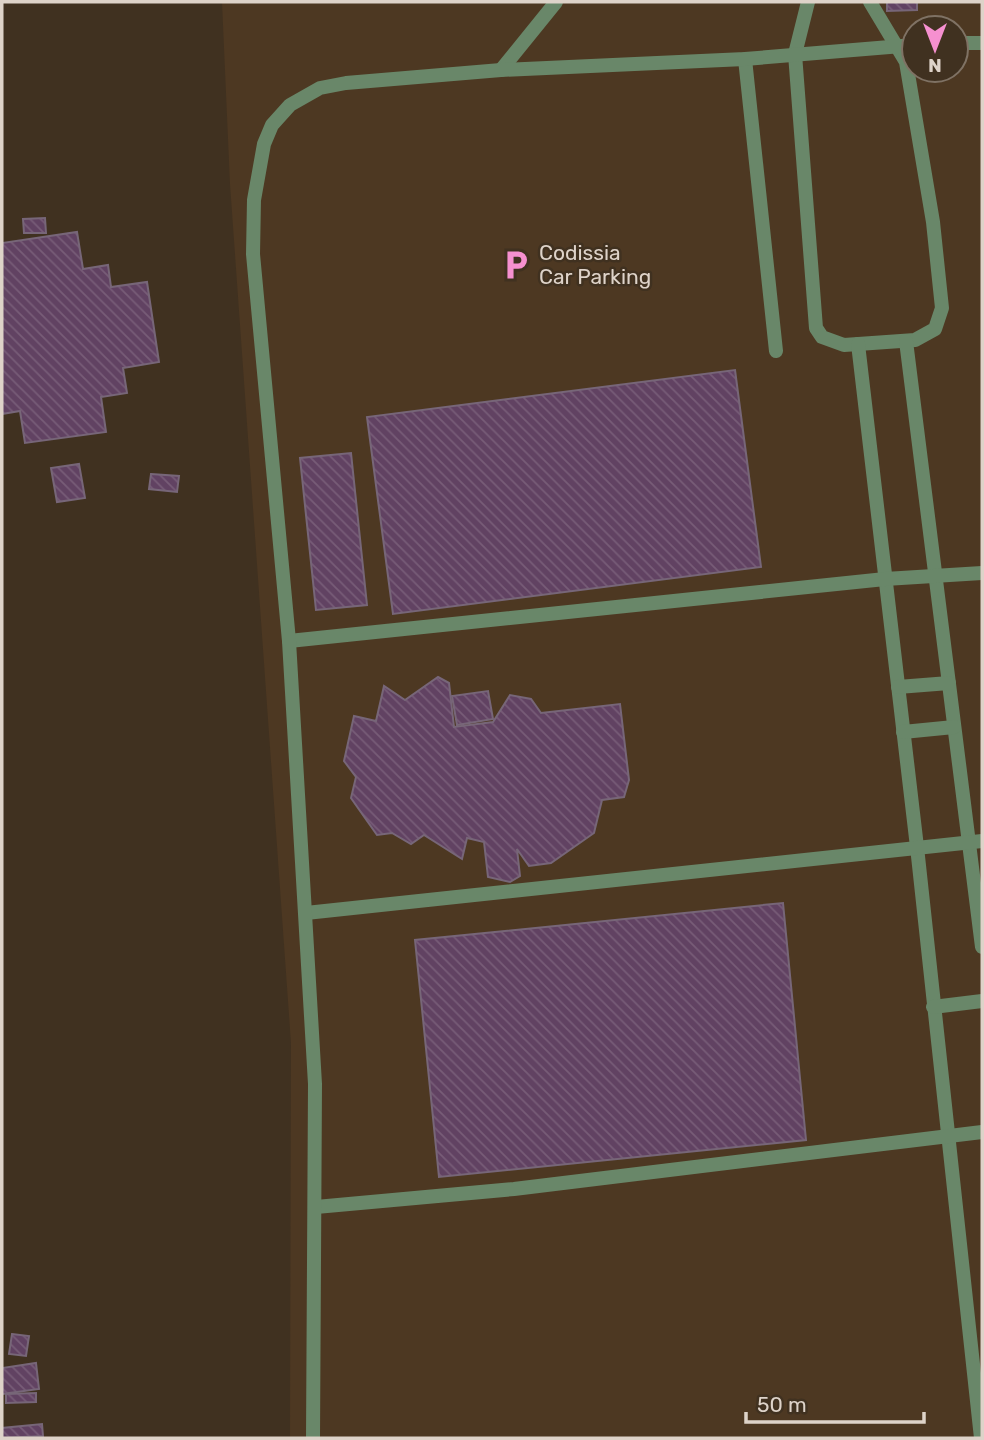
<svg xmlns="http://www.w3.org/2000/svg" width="984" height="1440" viewBox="0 0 984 1440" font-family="Rubik,sans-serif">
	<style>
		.built { fill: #4d3822; fill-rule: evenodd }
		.building { fill: url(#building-back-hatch); stroke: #776678; stroke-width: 2 }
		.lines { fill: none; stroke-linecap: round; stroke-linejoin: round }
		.lane { stroke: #698769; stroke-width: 14 }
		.labels { text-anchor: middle; stroke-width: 5; stroke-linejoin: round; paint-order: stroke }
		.poi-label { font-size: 21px; fill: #ded3c9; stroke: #403120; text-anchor: start }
	</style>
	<defs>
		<pattern id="building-back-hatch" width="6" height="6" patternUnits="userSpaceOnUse" patternTransform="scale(1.75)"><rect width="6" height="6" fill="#614262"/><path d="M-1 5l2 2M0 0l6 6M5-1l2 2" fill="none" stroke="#775c77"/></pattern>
	</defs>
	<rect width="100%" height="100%" fill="#403120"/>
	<path class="built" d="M222,2H982V1438H290L291,1043L230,184ZM914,28H956V70H914Z"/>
	<g class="building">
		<path d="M887,2H917V10L887,11Z"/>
		<path d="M45,218L46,233H24L23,219Z"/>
		<path d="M77,232L83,269L108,265L111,287L147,282L159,362L123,368L127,393L101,397L106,432L25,443L20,411L2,414V243Z"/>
		<path d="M735,370L761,567L393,614L367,417Z"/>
		<path d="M351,453L367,605L316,610L300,458Z"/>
		<path d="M79,464L85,498L57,502L51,468Z"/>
		<path d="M151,474L179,476L177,492L149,489Z"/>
		<path d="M438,677L449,683L454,727L493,722L510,695L531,699L541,713L620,704L629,780L624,797L602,800L594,833L551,863L529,866L517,849L520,876L510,882L488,877L484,842L467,838L462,859L424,835L411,844L392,833L377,835L351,798L356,777L344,761L354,716L376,721L384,686L405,700Z"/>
		<path d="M488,691L493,719L457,725L452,696Z"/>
		<path d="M783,903L806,1140L439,1177L415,940Z"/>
		<path d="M12,1334L29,1336L26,1356L9,1354Z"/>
		<path d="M36,1363L39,1389L2,1394V1368Z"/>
		<path d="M36,1393V1402L6,1403V1394Z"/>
		<path d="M42,1424L43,1436L2,1438V1428Z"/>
	</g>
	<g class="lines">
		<g class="lane">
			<path d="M808,2L795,54L816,328L822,337L844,345L915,340L935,329L942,308L933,222L906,62L870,2"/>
			<path d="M956,43H982"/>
			<path d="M745,59L776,351"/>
			<path d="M501,70L556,2"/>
			<path d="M906,341L982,947"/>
			<path d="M858,344L917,847L981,1438"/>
			<path d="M289,641L885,579L982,573"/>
			<path d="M898,687L949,683"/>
			<path d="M903,732L954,727"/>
			<path d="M306,913L982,841"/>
			<path d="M933,1007L982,1001"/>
			<path d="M316,1207L514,1189L982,1132"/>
			<path d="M313,1438L315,1084L289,641L253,254L254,200L264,144L272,125L290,105L320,88L346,83L501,70L745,59L914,45"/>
		</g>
	</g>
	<defs>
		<symbol id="parking-bare" viewBox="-9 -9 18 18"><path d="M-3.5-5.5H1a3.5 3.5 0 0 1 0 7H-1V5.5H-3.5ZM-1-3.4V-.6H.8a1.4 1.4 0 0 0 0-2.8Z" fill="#f690d0" stroke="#403120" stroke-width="2.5" paint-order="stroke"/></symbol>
	</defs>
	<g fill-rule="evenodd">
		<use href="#parking-bare" x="494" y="243" width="44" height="44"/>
	</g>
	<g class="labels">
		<g class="poi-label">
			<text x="539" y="260">Codissia<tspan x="539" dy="24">Car Parking</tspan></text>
		</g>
	</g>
	<rect width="984" height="1440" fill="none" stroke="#ded3c9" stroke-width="7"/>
	<g transform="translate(935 49) rotate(180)"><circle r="33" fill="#403120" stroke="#7f7264" stroke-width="2"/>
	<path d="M0-5L12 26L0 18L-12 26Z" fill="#f690d0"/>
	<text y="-10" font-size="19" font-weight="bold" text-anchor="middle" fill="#ded3c9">N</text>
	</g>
	<path d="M746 1412v10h178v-10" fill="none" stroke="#ded3c9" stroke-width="3.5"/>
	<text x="757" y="1412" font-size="21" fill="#ded3c9" stroke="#403120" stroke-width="5" paint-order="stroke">50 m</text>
</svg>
